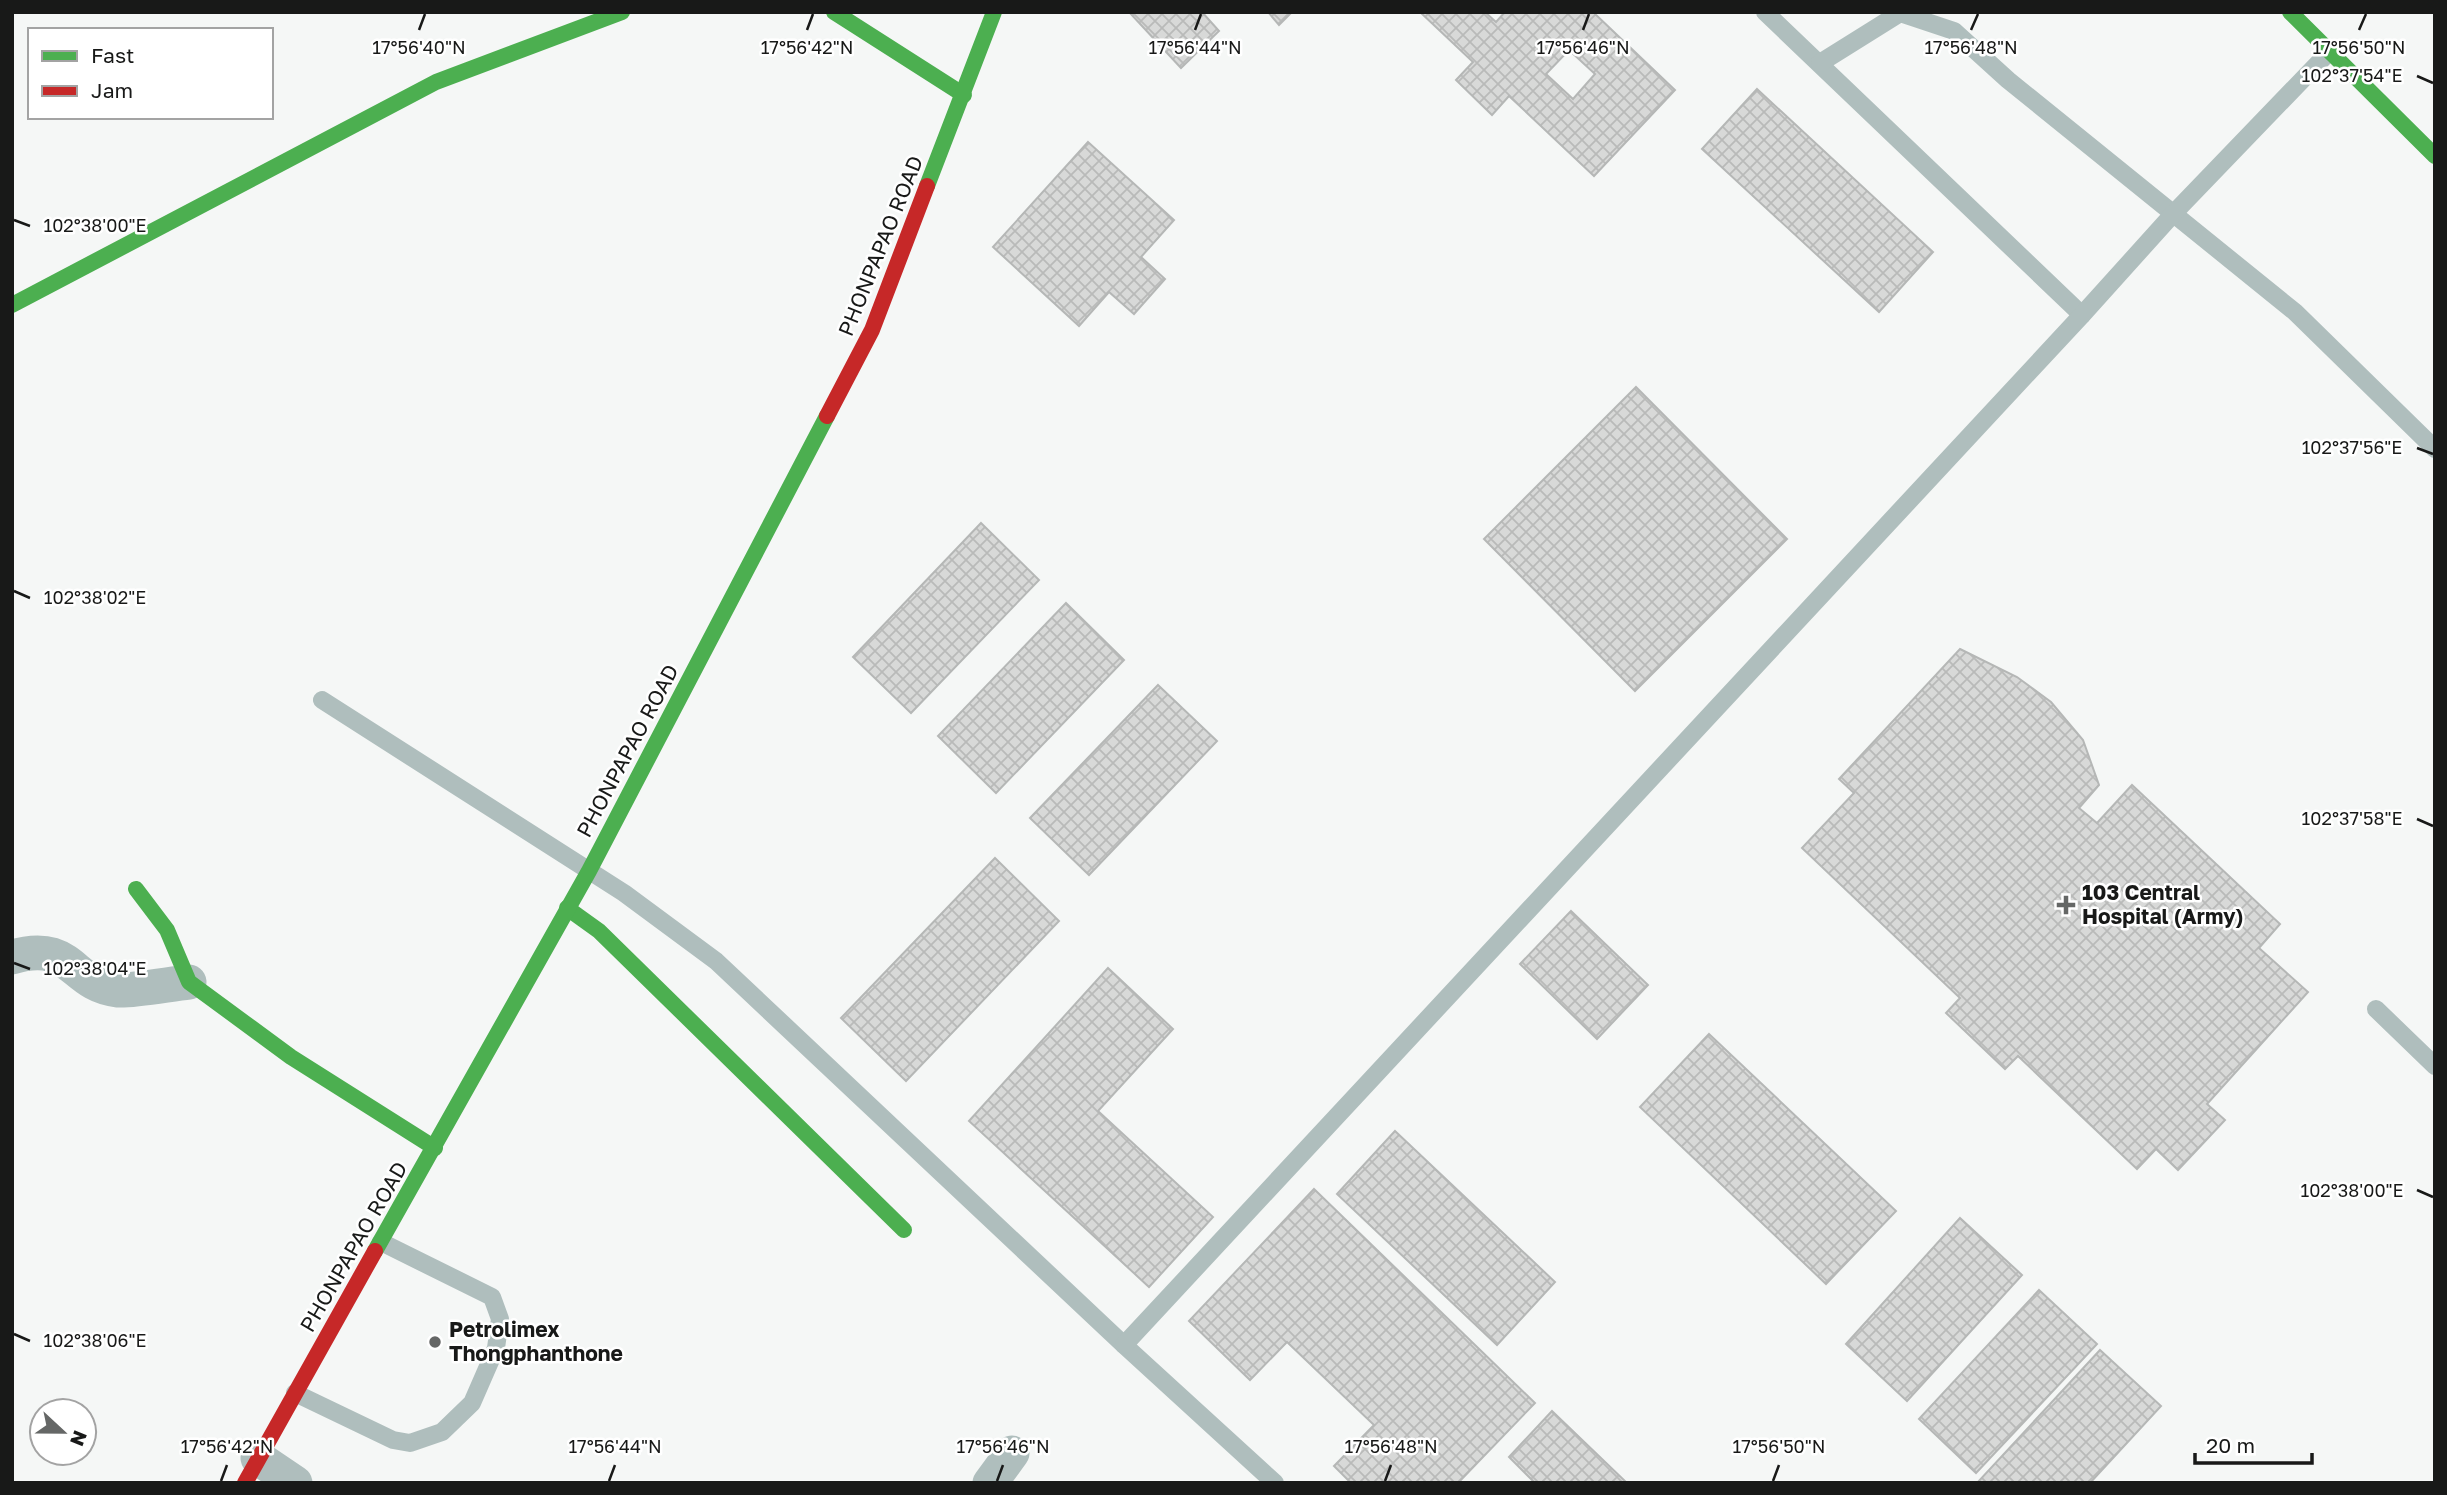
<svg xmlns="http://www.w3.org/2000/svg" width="2447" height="1495" viewBox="0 0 2447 1495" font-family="'Golos Text',sans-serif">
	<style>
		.building { fill: url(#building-cross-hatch); stroke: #b5b7b6; stroke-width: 2; fill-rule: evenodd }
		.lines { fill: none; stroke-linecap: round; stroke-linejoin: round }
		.lane { stroke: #afbebd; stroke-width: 18 }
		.street { stroke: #afbebd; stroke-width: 35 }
		.fast { stroke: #4caf50; stroke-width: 16 }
		.jam { stroke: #c62828; stroke-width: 16 }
		.ticks { fill: none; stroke: #181918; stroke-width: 2.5 }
		.poi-dot { fill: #656766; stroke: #fff; stroke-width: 2.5 }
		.labels { text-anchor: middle; stroke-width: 5; stroke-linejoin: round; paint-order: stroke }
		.street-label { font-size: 21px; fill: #181918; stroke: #fff }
		.poi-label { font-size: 21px; font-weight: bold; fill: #181918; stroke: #fff; text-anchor: start }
		.ticks-label { font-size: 18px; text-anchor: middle; fill: #181918; stroke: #fff; stroke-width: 5; stroke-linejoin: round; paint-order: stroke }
	</style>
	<defs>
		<pattern id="building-cross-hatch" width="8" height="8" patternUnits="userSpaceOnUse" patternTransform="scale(1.75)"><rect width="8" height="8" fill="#d8d9d8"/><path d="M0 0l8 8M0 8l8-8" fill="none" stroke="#b9bab9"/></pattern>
	</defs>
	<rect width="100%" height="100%" fill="#f5f7f6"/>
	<g class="building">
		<path d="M1129,12H1202L1219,31L1181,68Z"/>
		<path d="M1268,12H1292L1279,25Z"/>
		<path d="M1420,12H1485L1496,22L1505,12H1593L1675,90L1594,176L1509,96L1492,115L1456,80L1473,62ZM1569,50L1595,74L1573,99L1546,74Z"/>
		<path d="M1757,89L1933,252L1879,312L1702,149Z"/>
		<path d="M1088,142L1174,220L1141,257L1165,279L1134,314L1109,292L1079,326L993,247Z"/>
		<path d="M1636,387L1787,539L1635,691L1484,539Z"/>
		<path d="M981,523L1039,580L911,713L853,657Z"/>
		<path d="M1066,603L1124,660L996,793L938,736Z"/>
		<path d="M1960,649L2017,677L2051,702L2083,740L2099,785L2079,808L2097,823L2132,785L2280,924L2259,948L2308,992L2207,1104L2225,1120L2178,1170L2156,1149L2137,1169L2018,1056L2005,1069L1946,1013L1960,998L1802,848L1854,793L1839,779Z"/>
		<path d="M1158,685L1217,741L1089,875L1030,818Z"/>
		<path d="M995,858L1059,921L906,1081L841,1018Z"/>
		<path d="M1571,911L1648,985L1597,1039L1520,964Z"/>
		<path d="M1108,968L1173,1029L1098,1111L1213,1217L1149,1287L969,1121Z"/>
		<path d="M1709,1034L1896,1211L1826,1284L1640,1107Z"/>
		<path d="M1395,1131L1555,1282L1497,1345L1337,1194Z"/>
		<path d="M1314,1189L1535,1403L1458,1483H1351L1334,1466L1374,1425L1287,1342L1250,1380L1189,1321Z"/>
		<path d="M1960,1218L2022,1275L1907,1401L1846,1344Z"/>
		<path d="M2039,1290L2097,1344L1976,1473L1919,1419Z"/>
		<path d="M2100,1350L2161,1406L2090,1483H1977Z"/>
		<path d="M1552,1411L1627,1483H1535L1509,1457Z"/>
	</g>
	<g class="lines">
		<g class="lane">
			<path d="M1765,12L2082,315"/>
			<path d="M1820,63L1900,13L1954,31L2008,80L2295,312L2435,449"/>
			<path d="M322,700L624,893L716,961L1124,1345L1275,1483"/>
			<path d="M2376,1009L2435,1066"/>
			<path d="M1124,1345L2082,315L2173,214L2329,52"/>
			<path d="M295,1393L393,1440L410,1443L442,1432L472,1403L496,1348L500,1319L492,1297L381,1242"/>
		</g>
		<g class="street">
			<path d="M12,957C74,939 70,985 118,990C134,991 170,984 189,982"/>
			<path d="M258,1458L295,1483"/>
			<path d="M990,1483L1012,1453"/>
		</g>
		<g class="fast">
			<path d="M834,12L964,95"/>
			<path d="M2290,12L2435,156"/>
			<path d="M927,186L994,12"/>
			<path d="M12,305L436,82L622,12"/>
			<path d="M136,889L167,930L189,982L291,1057L435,1148"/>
			<path d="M567,908L599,931L904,1230"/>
			<path d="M375,1251L589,871L827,416"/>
		</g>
		<g class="jam">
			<path d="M827,416L872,330L927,186"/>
			<path d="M245,1483L375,1251"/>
		</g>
	</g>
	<path class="ticks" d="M419,30L425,14M807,30L813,14M1195,30L1201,14M1583,30L1589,14M1971,30L1978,14M2359,30L2366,14M2417,76L2433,83M14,220L30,226M2417,448L2433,454M14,591L30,598M2417,819L2433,826M14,963L30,969M2417,1190L2433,1197M14,1334L30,1341M221,1481L227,1465M609,1481L615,1465M997,1481L1003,1465M1385,1481L1391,1465M1773,1481L1779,1465"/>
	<g class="poi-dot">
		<path d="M2062.5 894.5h7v7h7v7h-7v7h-7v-7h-7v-7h7z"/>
		<circle cx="435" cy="1342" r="7"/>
	</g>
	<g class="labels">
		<g class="street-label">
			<text transform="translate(881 246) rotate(-68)" y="7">PHONPAPAO ROAD</text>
			<text transform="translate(628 751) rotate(-62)" y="7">PHONPAPAO ROAD</text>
			<text transform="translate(354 1247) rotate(-60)" y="7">PHONPAPAO ROAD</text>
		</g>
		<g class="poi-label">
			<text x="2082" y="900">103 Central<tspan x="2082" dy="24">Hospital (Army)</tspan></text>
			<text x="449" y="1337">Petrolimex<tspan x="449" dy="24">Thongphanthone</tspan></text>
		</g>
	</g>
	<g class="ticks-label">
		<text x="419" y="54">17°56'40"N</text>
		<text x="807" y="54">17°56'42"N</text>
		<text x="1195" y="54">17°56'44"N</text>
		<text x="1583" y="54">17°56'46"N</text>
		<text x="1971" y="54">17°56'48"N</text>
		<text x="2359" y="54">17°56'50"N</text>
		<text x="2352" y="82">102°37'54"E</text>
		<text x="95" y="232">102°38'00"E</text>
		<text x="2352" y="454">102°37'56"E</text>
		<text x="95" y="604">102°38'02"E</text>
		<text x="2352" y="825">102°37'58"E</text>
		<text x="95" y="975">102°38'04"E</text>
		<text x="2352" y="1197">102°38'00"E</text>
		<text x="95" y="1347">102°38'06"E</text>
		<text x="227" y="1453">17°56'42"N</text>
		<text x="615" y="1453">17°56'44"N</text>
		<text x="1003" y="1453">17°56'46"N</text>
		<text x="1391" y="1453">17°56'48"N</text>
		<text x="1779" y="1453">17°56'50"N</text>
	</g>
	<rect width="2447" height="1495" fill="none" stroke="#181918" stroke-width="28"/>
	<rect x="28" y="28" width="245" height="91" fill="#ffffff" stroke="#a3a3a3" stroke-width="2"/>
	<rect x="42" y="51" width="35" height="10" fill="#4caf50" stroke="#a3a3a3" stroke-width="2"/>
	<text x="91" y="63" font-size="21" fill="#181918">Fast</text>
	<rect x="42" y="86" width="35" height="10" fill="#c62828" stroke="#a3a3a3" stroke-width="2"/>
	<text x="91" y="98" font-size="21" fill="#181918">Jam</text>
	<g transform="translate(63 1432) rotate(112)"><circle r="33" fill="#ffffff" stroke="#a3a3a3" stroke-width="2"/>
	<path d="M0-5L12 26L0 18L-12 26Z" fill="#656766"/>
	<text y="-10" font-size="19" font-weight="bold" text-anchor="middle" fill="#181918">N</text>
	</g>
	<path d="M2195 1453v10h117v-10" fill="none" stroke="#181918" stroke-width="3.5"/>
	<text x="2206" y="1453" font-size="21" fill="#181918" stroke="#ffffff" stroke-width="5" paint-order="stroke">20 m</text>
</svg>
